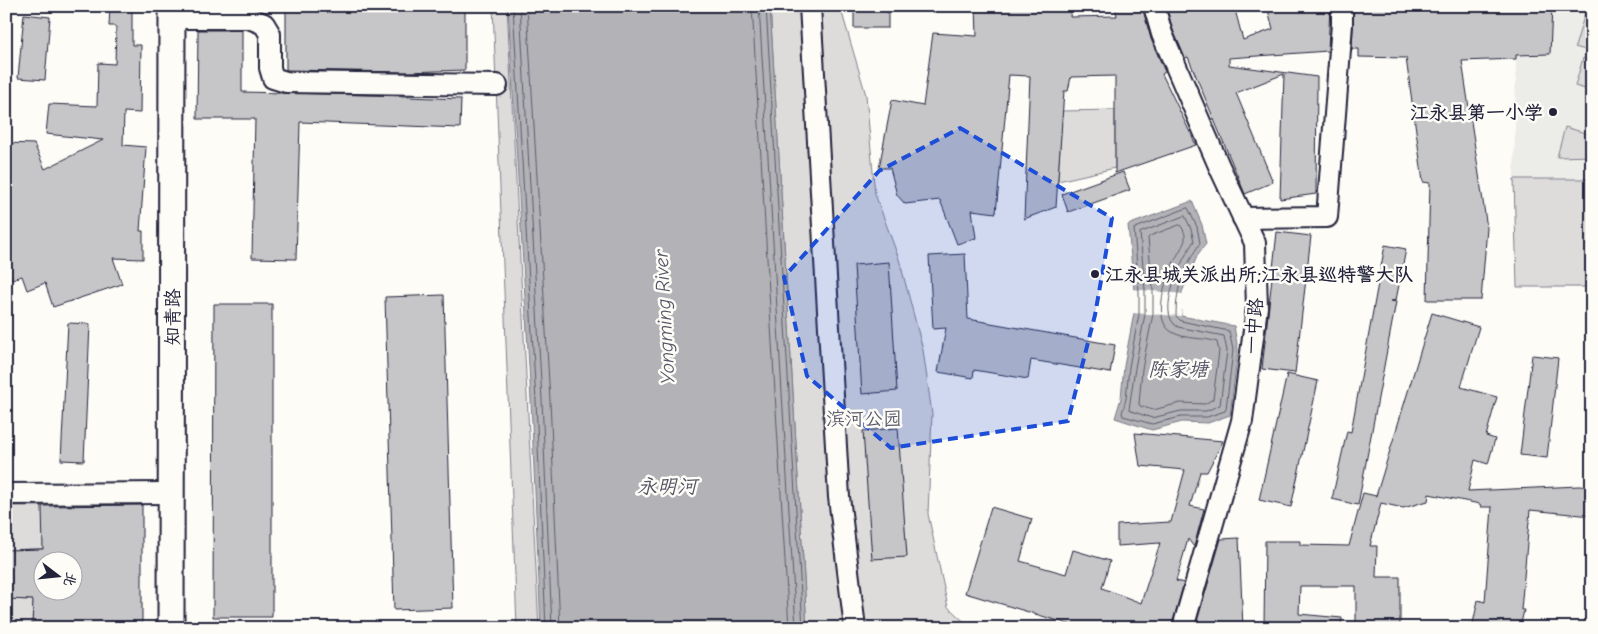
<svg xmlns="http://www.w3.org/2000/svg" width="1598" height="634" viewBox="0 0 1598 634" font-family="'Comic Neue','LXGW WenKai TC',sans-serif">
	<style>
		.built { fill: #ecece9 }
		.green { fill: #dddcdb; stroke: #807f8b }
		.water { fill: #b2b2b7; stroke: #787885 }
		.pier { fill: #fdfcf7 }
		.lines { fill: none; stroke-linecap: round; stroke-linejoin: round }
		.shore { stroke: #5c5c6d; stroke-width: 1 }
		.building { fill: #c6c6c8; stroke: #22223b; fill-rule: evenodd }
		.minor-casing { stroke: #22223b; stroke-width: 24 }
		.major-casing { stroke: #22223b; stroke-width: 29 }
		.minor { stroke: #fdfcf7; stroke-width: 20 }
		.major { stroke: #fdfcf7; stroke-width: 25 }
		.marked { fill: #1d4ed8; fill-opacity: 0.2; stroke: #1d4ed8; stroke-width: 4; stroke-dasharray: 10 6; stroke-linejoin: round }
		.poi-dot { fill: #22223b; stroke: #fdfcf7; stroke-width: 2 }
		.labels { text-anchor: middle; stroke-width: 5; stroke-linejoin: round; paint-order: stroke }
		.poi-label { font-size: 19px; font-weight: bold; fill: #22223b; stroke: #fdfcf7; text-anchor: end }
		.street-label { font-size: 19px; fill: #22223b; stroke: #fdfcf7 }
		.park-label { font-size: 19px; fill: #5a5a6b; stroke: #fdfcf7 }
		.water-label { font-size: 20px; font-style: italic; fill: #545466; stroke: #fdfcf7 }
	</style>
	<rect width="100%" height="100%" fill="#fdfcf7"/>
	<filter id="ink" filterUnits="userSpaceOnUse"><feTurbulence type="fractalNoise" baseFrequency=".02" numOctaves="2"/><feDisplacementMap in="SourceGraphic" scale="10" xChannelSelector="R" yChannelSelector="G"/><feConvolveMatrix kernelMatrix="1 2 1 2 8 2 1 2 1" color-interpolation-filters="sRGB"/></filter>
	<g filter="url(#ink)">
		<path class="built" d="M1514,6H1592V288L1517,287L1514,179L1516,59Z"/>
		<g class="green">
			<path d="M493,6H507L539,628H517Z"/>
			<path d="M770,6H842V13L866,95L875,194L899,259L923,350L932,414L928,514L948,607L971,628H807Z"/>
			<path d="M1587,6H1592V52L1575,47Z"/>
			<path d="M1583,58L1592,61V91L1575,86Z"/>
			<path d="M1115,110V168L1058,181L1062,111Z"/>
			<path d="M1565,127L1592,135V156L1557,157Z"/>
			<path d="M1514,179H1592V287H1517Z"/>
			<path d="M6,506H42L56,548L6,550Z"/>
			<path d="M6,599L33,600L32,628H6Z"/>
		</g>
		<g class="water">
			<path d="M508,6H770L807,628H541L531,401Z"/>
			<path d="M1192,201L1202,225L1206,244L1198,254L1182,292L1181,316L1234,326L1238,350L1230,415L1208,423L1182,422L1152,430L1115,418L1121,398L1124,366L1134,313V291L1128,225Z"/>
		</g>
		<path class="pier" d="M1131,289L1184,294L1181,316L1132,313Z"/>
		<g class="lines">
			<g class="shore">
				<path d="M513,6L536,401L546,628"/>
				<path d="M520,6L542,400L552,628"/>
				<path d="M527,6L550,400L560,628"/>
				<path d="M752,6L789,628"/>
				<path d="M759,6L796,628"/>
				<path d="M766,6L803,628"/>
				<path d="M1188,208L1197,227L1200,243C1184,268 1176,286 1176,316L1181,321L1229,331L1233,350L1226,409L1225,411L1207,417H1181L1152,424L1123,416L1122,413L1126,399L1129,367L1139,314V291L1134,229Z"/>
				<path d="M1185,216L1191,229L1194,241C1183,257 1154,314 1178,327L1224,336L1227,351L1220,405L1206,411H1181L1152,418L1131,411L1129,409L1135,368L1145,314V290L1140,233Z"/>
				<path d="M1180,225C1183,228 1186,235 1185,239C1185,244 1175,258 1173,264C1165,280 1152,321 1172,332C1185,340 1204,337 1217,342L1219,351L1213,399L1205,404L1180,403L1153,410L1140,406L1139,404L1142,369L1153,314V290L1148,238L1150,236Z"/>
			</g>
		</g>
		<g class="building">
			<path d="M110,6H132V45H141L140,113L124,112L123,145L146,147L140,231H143V259L113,258L122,284L53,307L45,283L27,290L22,276L12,279L6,264V143L34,144L45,169L103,140L46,134L49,104L97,106L98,63L115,64L116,26H109Z"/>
			<path d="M286,6H465V70L408,72L286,70Z"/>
			<rect x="854" y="6" width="34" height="22"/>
			<path d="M976,6H1071L1070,17L1117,16L1115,6H1142L1151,39L1165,72L1162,74L1196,145L1115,173V76L1071,77L1068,91H1064L1056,207L1024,219L1030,76L1009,75L996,213L972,210L976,238L957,244L940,200L905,204L897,195L890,168H879L892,100L923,106L933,33L977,36Z"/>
			<path d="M1166,6H1234L1243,40L1273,29L1267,6H1330L1328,51L1229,58V65L1317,77L1316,194L1280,199L1284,74L1236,93L1273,182L1245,194L1188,57L1185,58L1173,30Z"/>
			<path d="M1354,6H1552L1550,54L1516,55V59L1462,61L1487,228L1481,300H1427L1430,183L1423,182L1406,58L1359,57V49H1352Z"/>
			<path d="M24,14L50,17L45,80L18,78Z"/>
			<path d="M198,30H242V92L408,96V97L461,99L460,128L300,122L296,259L252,258L255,119H197Z"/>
			<path d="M1123,172L1130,190L1068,212L1062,194Z"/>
			<path d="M1277,232L1311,236L1295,373L1262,369Z"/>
			<path d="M1385,245L1406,249L1396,300L1391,301L1396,302L1358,505L1332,499L1347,431L1351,432Z"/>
			<path d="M965,254L968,319L1115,345L1110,373L1031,360L1028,379L974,370L973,378L938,372L946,328L933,329L929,256Z"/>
			<path d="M889,262L897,391L862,394L854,265Z"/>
			<path d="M444,295L453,608L394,610L385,297Z"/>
			<path d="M214,304H272V617H213Z"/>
			<path d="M1432,313L1479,327L1461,387L1497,397L1486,436L1495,439L1488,464L1475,460L1468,491L1579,486L1592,487V516L1530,510L1521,610H1524L1520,628H1472L1478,600L1485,602L1492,507H1481L1480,504L1429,494L1428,501L1403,508L1381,503L1370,546H1377L1376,577H1400V628H1356V586H1300L1299,614L1342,618L1341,628H1264L1265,541H1300V545L1349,546L1363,493L1376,496Z"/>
			<path d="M68,323L90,324L84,461L61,460Z"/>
			<path d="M1532,355L1558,358L1547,458L1520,455Z"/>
			<path d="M1287,374L1318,381L1291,507L1259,500Z"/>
			<path d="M898,428L907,557L872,559L863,431Z"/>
			<path d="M1135,433L1223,441L1207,472H1200L1190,506L1204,509L1194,547L1188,539L1176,581L1184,583L1171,628H1082L965,593L991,507L1032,519L1020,561L1066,574L1073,550L1110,561L1102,588L1141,603L1160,543L1117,546V525L1171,522L1185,470L1140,466Z"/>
			<path d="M142,505V628H32L33,600L6,599V550L43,549L42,506ZM42,562H72V592H42Z"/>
			<path d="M1239,538L1243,628H1195L1221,539Z"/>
		</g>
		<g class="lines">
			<defs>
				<g id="minor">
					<path d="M810,6L839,497L855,628"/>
					<path d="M1154,6L1162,34L1219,166L1255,243L1257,307L1242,421L1183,628"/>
					<path d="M172,18H249L264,24L270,34V68L273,78L286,82L497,85"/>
					<path d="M1243,218L1327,217L1342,24V6"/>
					<path d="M6,494L171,493"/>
				</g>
				<path id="major" d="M171,628L172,6"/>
			</defs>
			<use href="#minor" class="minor-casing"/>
			<use href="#major" class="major-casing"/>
			<use href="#minor" class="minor"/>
			<use href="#major" class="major"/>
		</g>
	</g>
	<path class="marked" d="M960,128L1112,218L1095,315L1068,421L891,448L807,376L784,277L879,171Z"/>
	<g class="poi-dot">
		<circle cx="1553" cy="112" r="5"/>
		<circle cx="1095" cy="274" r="5"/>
	</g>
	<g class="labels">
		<g class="poi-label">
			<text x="1543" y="119">江永县第一小学</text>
			<text x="1105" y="281" text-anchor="start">江永县城关派出所;江永县巡特警大队</text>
		</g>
		<g class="street-label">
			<text transform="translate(172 317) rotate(-90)" y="7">知青路</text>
			<text transform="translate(1253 326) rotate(-85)" y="7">一中路</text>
		</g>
		<g class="park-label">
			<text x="864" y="425">滨河公园</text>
		</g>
		<g class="water-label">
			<text transform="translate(664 317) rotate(-93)" y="7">Yongming River</text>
			<text x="1178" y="376">陈家塘</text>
			<text x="667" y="493">永明河</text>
		</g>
	</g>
	<rect width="1598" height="634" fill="none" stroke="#fdfcf7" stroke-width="25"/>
	<rect x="12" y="12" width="1573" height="609" fill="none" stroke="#22223b" stroke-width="2" filter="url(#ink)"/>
	<g transform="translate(58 576) rotate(106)"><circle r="24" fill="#fdfcf7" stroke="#a5a5ac"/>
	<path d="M0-4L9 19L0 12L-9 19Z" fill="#22223b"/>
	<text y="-8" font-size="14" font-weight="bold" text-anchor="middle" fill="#22223b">北</text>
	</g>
</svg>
